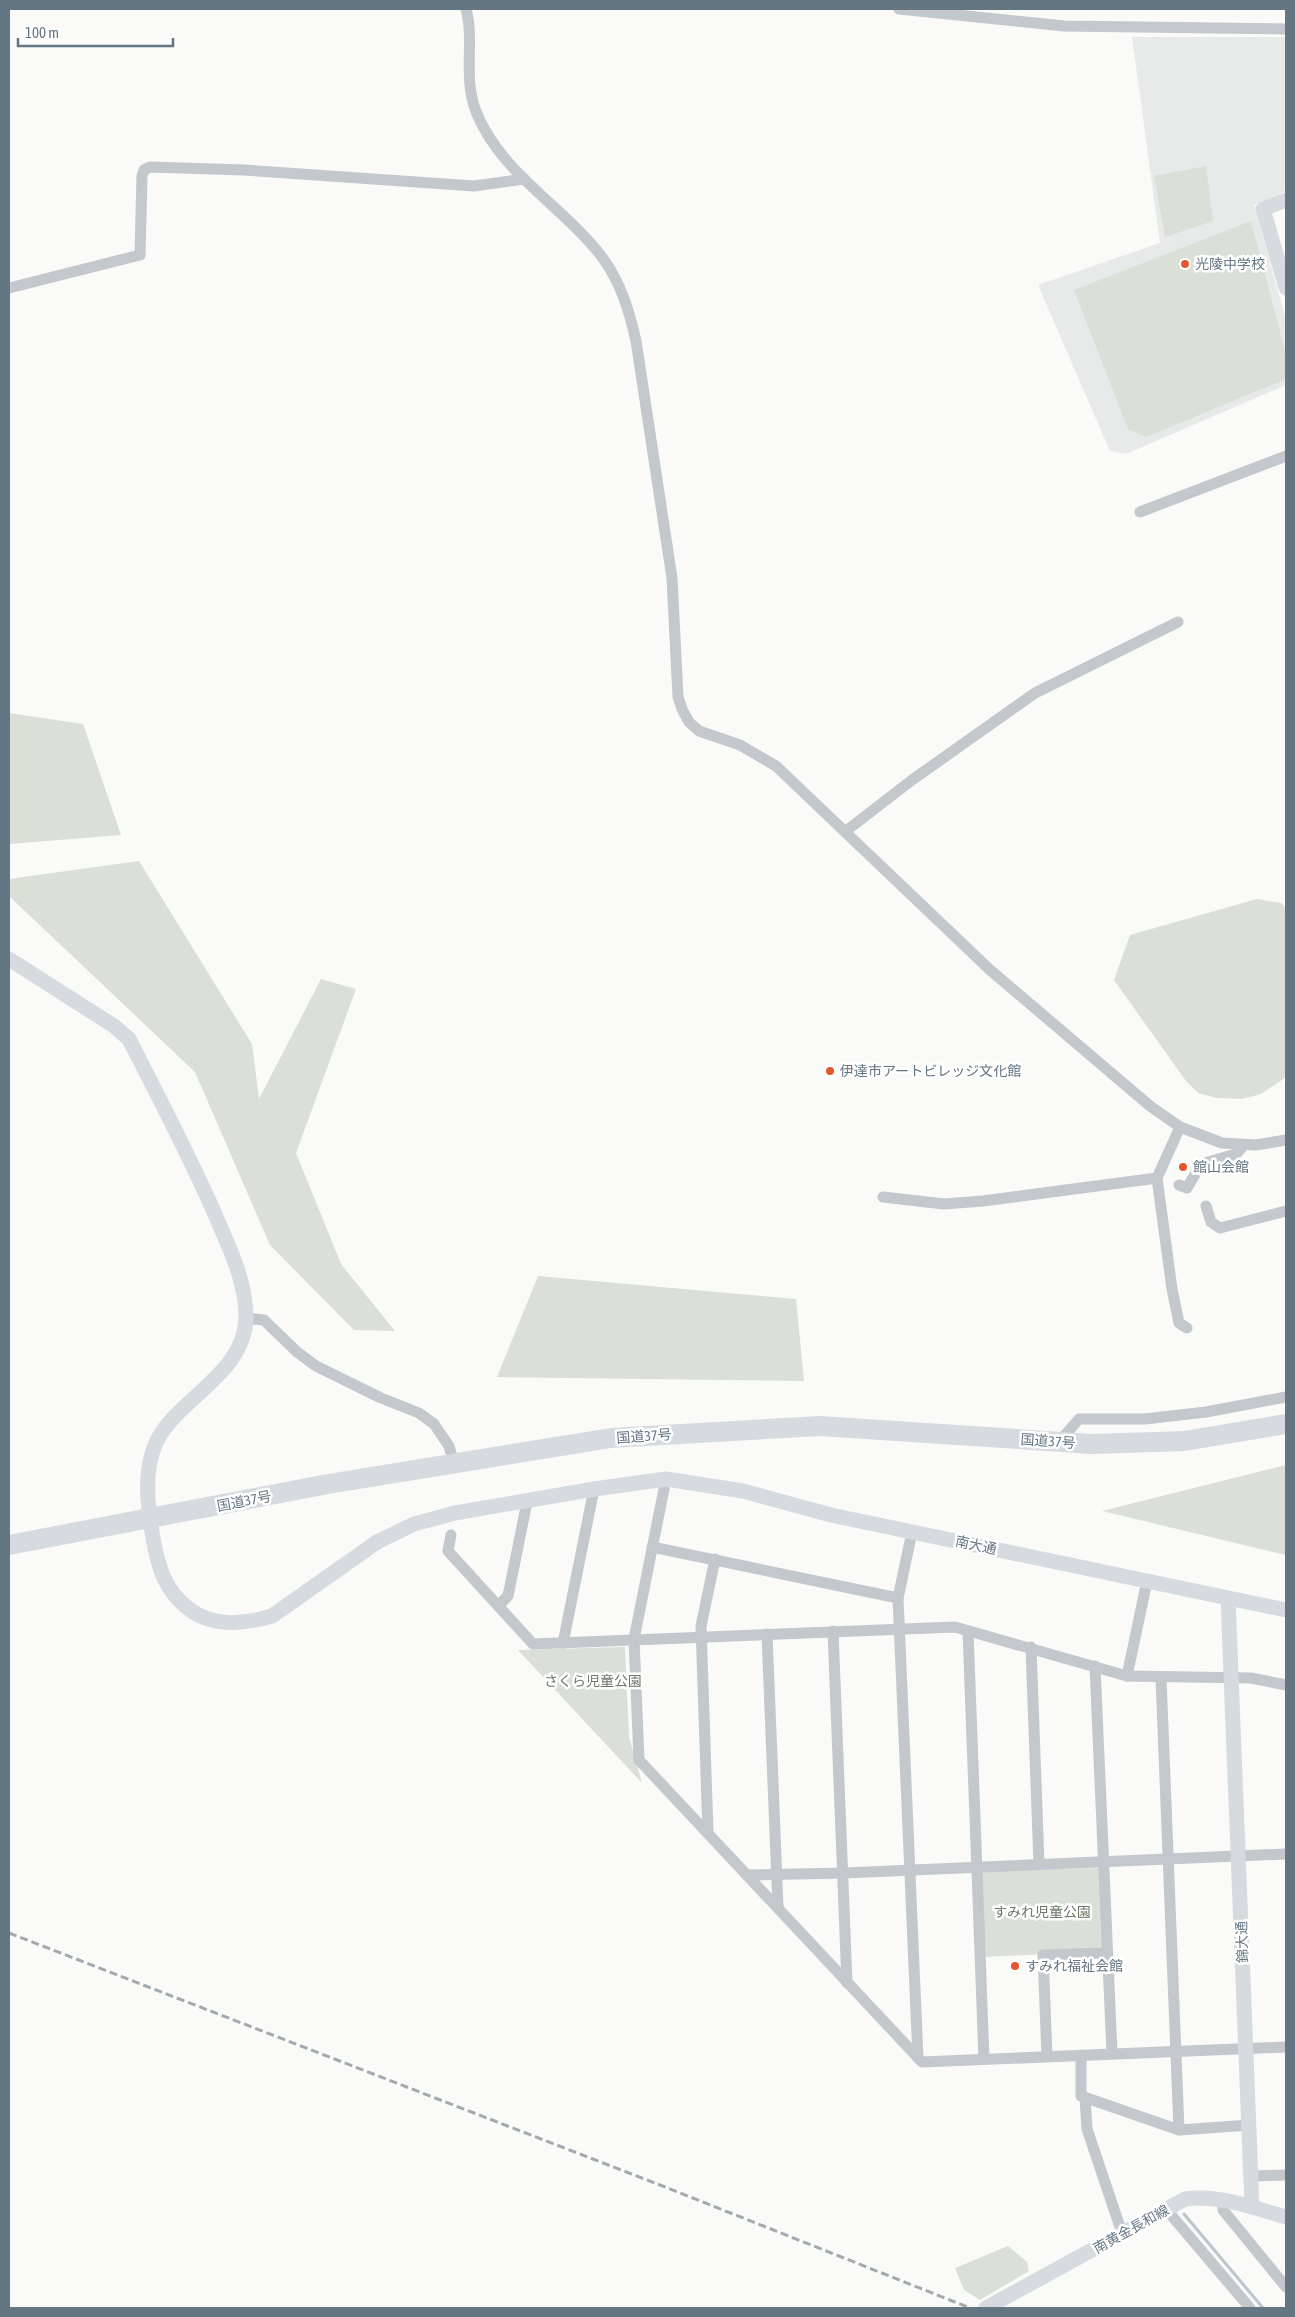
<svg xmlns="http://www.w3.org/2000/svg" width="1295" height="2317" viewBox="0 0 1295 2317" font-family="'Asap Condensed','Noto Sans JP',sans-serif">
	<style>
		.built { fill: #e8e9e9 }
		.green { fill: #dadfd7 }
		.lines { fill: none; stroke-linecap: round; stroke-linejoin: round }
		.stream { stroke: #bbc7cb; stroke-width: 3 }
		.street { stroke: #c3c8cc; stroke-width: 11 }
		.secondary { stroke: #d6dbdf; stroke-width: 15 }
		.highway { stroke: #d6dbdf; stroke-width: 20 }
		.rail { stroke: #a2aab0; stroke-width: 3; stroke-dasharray: 8 4; stroke-linecap: butt }
		.poi-dot { fill: #e4572e; stroke: #fff; stroke-width: 2 }
		.labels { text-anchor: middle; stroke-width: 5; stroke-linejoin: round; paint-order: stroke }
		.poi-label { font-size: 14px; fill: #657683; stroke: #fff; text-anchor: start }
		.street-label { font-size: 14px; fill: #657683; stroke: #fff }
		.park-label { font-size: 14px; fill: #687a64; stroke: #fff }
	</style>
	<rect width="100%" height="100%" fill="#fafaf8"/>
	<path class="built" d="M1132,37H1286V191L1254,205L1286,320V385L1126,454L1110,451L1038,285L1160,243Z"/>
	<g class="green">
		<path d="M1206,166L1213,221L1165,237L1154,176Z"/>
		<path d="M1251,221L1286,355V379L1146,437L1128,429L1074,290Z"/>
		<path d="M9,713L83,724L121,835L9,844Z"/>
		<path d="M139,861L252,1044L259,1099L321,979L356,989L296,1153L341,1264L395,1331L354,1330L270,1245L195,1072L9,896V879Z"/>
		<path d="M1257,899L1281,903L1286,908V1077L1261,1094L1242,1099L1217,1098L1198,1093L1186,1081L1114,980L1130,935Z"/>
		<path d="M538,1276L796,1299L804,1381L497,1377Z"/>
		<path d="M1286,1465V1555L1102,1511Z"/>
		<path d="M625,1647L629,1737L642,1783L518,1650Z"/>
		<path d="M1102,1868L1103,1951L984,1957L980,1876L983,1871Z"/>
		<path d="M1008,2246L1027,2262L1029,2271L980,2300L964,2290L955,2268Z"/>
	</g>
	<g class="lines">
		<path class="stream" d="M1184,2214L1263,2308"/>
		<g class="street">
			<path d="M466,9C475,42 462,79 477,114C502,174 564,207 602,257C621,283 629,310 636,341L672,578L678,697L682,709L689,722L699,731L740,745L776,766L989,969L1150,1106L1180,1127L1222,1143L1256,1145L1286,1140"/>
			<path d="M899,9L1064,26L1286,29"/>
			<path d="M9,288L140,255L142,176L144,170L150,167L244,170L474,186L524,179"/>
			<path d="M1140,512L1286,456"/>
			<path d="M846,831L912,780L1035,693L1178,622"/>
			<path d="M1180,1127L1157,1178L1172,1289L1179,1323L1187,1328"/>
			<path d="M1179,1185L1187,1188L1201,1164L1236,1154L1244,1145"/>
			<path d="M883,1197L944,1204L983,1201L1157,1178"/>
			<path d="M1206,1206L1211,1222L1220,1228L1286,1211"/>
			<path d="M246,1318L264,1320L297,1352L316,1366L381,1398L419,1413L434,1424L449,1446L454,1464"/>
			<path d="M1059,1442L1079,1419H1145L1206,1412L1286,1397"/>
			<path d="M666,1479L634,1639L639,1760L922,2062L1286,2047"/>
			<path d="M912,1532L898,1598L918,2058"/>
			<path d="M451,1535L448,1551L533,1644L955,1627L1127,1676L1251,1678L1286,1685"/>
			<path d="M652,1547L898,1598"/>
			<path d="M498,1606L508,1596L527,1502"/>
			<path d="M833,1631L847,1983"/>
			<path d="M968,1631L984,2059"/>
			<path d="M767,1634L778,1907"/>
			<path d="M563,1643L594,1489"/>
			<path d="M1031,1647L1039,1864"/>
			<path d="M1095,1666L1112,2053"/>
			<path d="M1127,1676L1147,1581"/>
			<path d="M1161,1678L1179,2130"/>
			<path d="M708,1832L701,1626L715,1559"/>
			<path d="M747,1875L844,1873L1286,1854"/>
			<path d="M1081,2055V2096L1179,2130L1250,2125"/>
			<path d="M1047,2056L1043,1955L1107,1953"/>
			<path d="M1085,2097L1087,2129L1122,2233"/>
			<path d="M1252,2176L1286,2175"/>
			<path d="M1223,2201V2210L1286,2287"/>
			<path d="M1166,2209L1250,2308"/>
		</g>
		<g class="secondary">
			<path d="M1286,200L1263,209L1286,288"/>
			<path d="M9,959L114,1026L129,1039C158,1096 188,1153 214,1212C228,1246 245,1277 246,1315C247,1375 174,1399 155,1445C143,1474 148,1508 153,1538C158,1567 165,1591 189,1609C214,1628 245,1624 272,1616L377,1542L414,1524L455,1513L594,1489L666,1479L743,1491L831,1515L1286,1610"/>
			<path d="M1228,1598L1252,2207"/>
			<path d="M986,2308L1185,2199C1219,2194 1254,2208 1286,2217"/>
		</g>
		<path class="highway" d="M9,1545L328,1484L611,1438L820,1426L1092,1444L1184,1441L1286,1424"/>
		<path class="rail" d="M9,1933L660,2185L970,2308"/>
	</g>
	<g class="poi-dot">
		<circle cx="1185" cy="264" r="5"/>
		<circle cx="830" cy="1071" r="5"/>
		<circle cx="1183" cy="1167" r="5"/>
		<circle cx="1015" cy="1966" r="5"/>
	</g>
	<g class="labels">
		<g class="poi-label">
			<text x="1195" y="269">光陵中学校</text>
			<text x="840" y="1076">伊達市アートビレッジ文化館</text>
			<text x="1193" y="1172">館山会館</text>
			<text x="1025" y="1971">すみれ福祉会館</text>
		</g>
		<g class="street-label">
			<text transform="translate(644 1436) rotate(-4)" y="5">国道37号</text>
			<text transform="translate(1048 1441) rotate(4)" y="5">国道37号</text>
			<text transform="translate(244 1501) rotate(-11)" y="5">国道37号</text>
			<text transform="translate(976 1545) rotate(12)" y="5">南大通</text>
			<text transform="translate(1242 1942) rotate(-92)" y="5">錦大通</text>
			<text transform="translate(1131 2229) rotate(-29)" y="5">南黄金長和線</text>
		</g>
		<g class="park-label">
			<text x="593" y="1686">さくら児童公園</text>
			<text x="1042" y="1917">すみれ児童公園</text>
		</g>
	</g>
	<rect width="1295" height="2317" fill="none" stroke="#657683" stroke-width="20"/>
	<path d="M18 38v8h155v-8" fill="none" stroke="#657683" stroke-width="2.5"/>
	<text x="25" y="38" font-size="15" fill="#657683" stroke="#ffffff" stroke-width="4" paint-order="stroke">100 m</text>
</svg>
